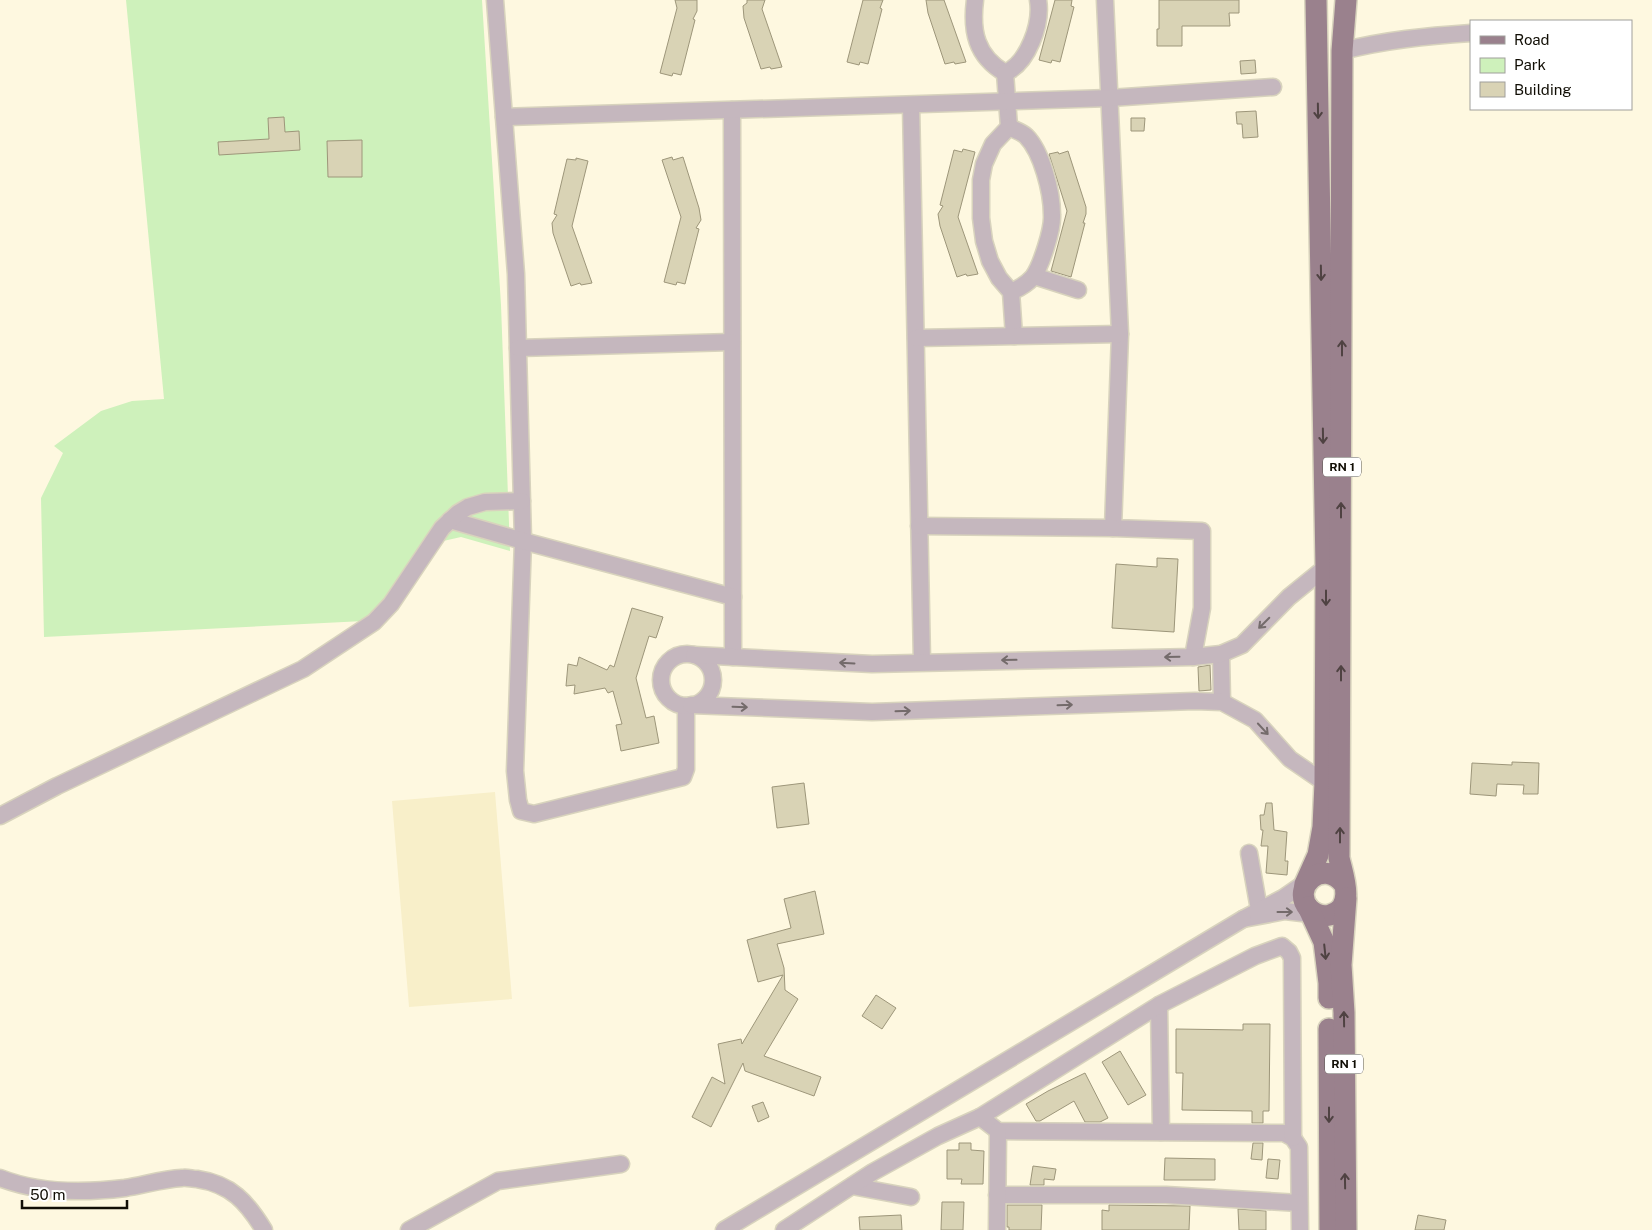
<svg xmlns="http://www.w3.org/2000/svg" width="1652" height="1230" viewBox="0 0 1652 1230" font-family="'Public Sans',sans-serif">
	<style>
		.built { fill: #f8efc9 }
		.green { fill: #cef1bb }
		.building { fill: #d9d3b5; stroke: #9d967a }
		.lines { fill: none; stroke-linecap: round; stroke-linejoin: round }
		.minor-casing { stroke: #d8d3bd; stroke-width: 19 }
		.major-casing { stroke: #d8d3bd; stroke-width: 24 }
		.minor { stroke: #c5b7be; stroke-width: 16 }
		.major { stroke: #9a818d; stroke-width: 21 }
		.oneway { stroke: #4f4242 }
		.oneway2 { stroke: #746b6b }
		.labels { text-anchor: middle; stroke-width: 4; stroke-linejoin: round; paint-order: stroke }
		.shield { fill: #fff; stroke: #585650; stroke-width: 1 }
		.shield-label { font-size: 12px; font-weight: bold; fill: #110e05 }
	</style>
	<rect width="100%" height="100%" fill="#fef8e0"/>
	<path class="built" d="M495,792L512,999L409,1007L392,801Z"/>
	<path class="green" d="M126,0H482L501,305L510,551L461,537L430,544L382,609L364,621L44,637L41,498L63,453L54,446L101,411L132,401L164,399Z"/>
	<g class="building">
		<path d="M675,0H697V11L693,19L695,20L681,75L673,73L672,76L660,73L677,8Z"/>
		<path d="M747,0H765L762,9L782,67L771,69L770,67L761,69L744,18L743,6L747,3Z"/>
		<path d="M863,0H883L880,8L882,9L868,64L860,62L859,65L847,62Z"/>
		<path d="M926,0H944L966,62L955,64L954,62L945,64L928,13Z"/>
		<path d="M1055,0H1072L1071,6L1074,7L1060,62L1052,60L1051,63L1039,60Z"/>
		<path d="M1159,0H1239V13H1229L1230,26H1182V46H1157V29H1159Z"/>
		<path d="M1255,60L1256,73L1241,74L1240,61Z"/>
		<path d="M1256,111L1258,137L1243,138L1242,124H1237L1236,112Z"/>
		<path d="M284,117L285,132L299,131L300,150L219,155L218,142L269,139L268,118Z"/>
		<path d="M1131,118H1145L1144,131H1131Z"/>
		<path d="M362,140V177H328L327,141Z"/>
		<path d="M963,149L975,152L958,217L978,274L967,276L966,274L957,277L940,226L938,214L943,206L940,205L954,150L962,152Z"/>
		<path d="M1068,151L1086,207V214L1083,223H1085L1071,277L1051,271L1067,211L1049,154L1058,152L1059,154Z"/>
		<path d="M672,157L673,160L683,157L699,208L701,220L696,228L699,229L685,284L677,282L676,285L664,282L681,217L662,160Z"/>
		<path d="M576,158L588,161L572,226L592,283L581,285L580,283L571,286L553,233L552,223L557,215L554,214L567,159L576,160Z"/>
		<path d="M1157,558L1178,559L1174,632L1112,628L1116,564L1157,567Z"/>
		<path d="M632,608L663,617L656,638L649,636L636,678L646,718L654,716L659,743L621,751L616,725L622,724L613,691L608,693L605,688L574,694L575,685L566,686L568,664L577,666L579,657L607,670L610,665L614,667Z"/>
		<path d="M1210,665L1211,690L1199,691L1198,667Z"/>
		<path d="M1512,762L1539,763L1538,794H1523L1524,785L1497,784L1496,796L1470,794L1472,763L1512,765Z"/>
		<path d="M804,783L809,824L777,828L772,787Z"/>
		<path d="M1266,803H1272L1274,830L1287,832L1285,861H1288L1287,875L1266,873L1268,846H1261L1263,830H1261L1260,815H1264Z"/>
		<path d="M815,891L824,934L777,944L784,968L785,990L798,999L764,1056L821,1077L814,1096L745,1071L743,1063L711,1127L692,1117L712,1077L725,1084L718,1044L741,1039L742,1044L783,975L758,982L747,940L791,928L784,899Z"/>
		<path d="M876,995L896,1008L882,1029L862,1016Z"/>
		<path d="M1243,1024H1270L1269,1111H1263V1123H1252V1111L1182,1110L1183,1073H1176V1029L1243,1030Z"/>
		<path d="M1120,1051L1146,1095L1128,1105L1102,1062Z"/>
		<path d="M1085,1073L1108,1118L1100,1122H1085L1074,1101L1040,1121H1036L1026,1104L1048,1091Z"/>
		<path d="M763,1102L769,1117L758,1122L752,1106Z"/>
		<path d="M959,1143H971V1150L984,1151L983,1184H961L962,1179H947V1150H959Z"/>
		<path d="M1253,1143H1263L1262,1160L1251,1159Z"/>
		<path d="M1165,1158L1215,1159V1180H1164Z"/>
		<path d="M1268,1159L1280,1160L1278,1179L1266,1178Z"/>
		<path d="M1033,1166L1056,1169L1054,1180L1044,1179V1185H1030Z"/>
		<path d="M942,1202H964L963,1230H941Z"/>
		<path d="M1007,1205H1042L1041,1230H1009V1227H1007Z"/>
		<path d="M1109,1205L1190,1206L1189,1230H1102V1210L1109,1211Z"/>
		<path d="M1238,1209L1266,1211V1230H1239Z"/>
		<path d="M901,1215L902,1230H860L859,1217Z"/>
		<path d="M1418,1215L1446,1220L1444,1230H1415Z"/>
	</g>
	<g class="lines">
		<defs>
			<g id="minor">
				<path d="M495,0L516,274L523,541L515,771L518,800L521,811L534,814L683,777L686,769V706"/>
				<path d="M975,0C971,31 976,56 1005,73C1028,63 1042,24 1038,0"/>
				<path d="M1105,0L1120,334L1113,528L1202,531V608L1193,657"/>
				<path d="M1342,51C1385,40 1427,36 1471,33"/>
				<path d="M1005,73L1009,127"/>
				<path d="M911,105L922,662"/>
				<path d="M732,110L733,657"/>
				<path d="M504,117L1110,98L1273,87"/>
				<path d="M1034,276L1078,290"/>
				<path d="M1011,292C1020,288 1027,284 1033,277C1041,266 1053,229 1052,215C1052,192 1042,152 1026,136C1022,132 1015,130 1009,127L993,144L984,164L981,180V218L984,241L990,261L999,278L1011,292L1014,336"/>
				<path d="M916,338L1120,334"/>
				<path d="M518,348L732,342"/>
				<path d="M450,520L523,541L733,597"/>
				<path d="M919,526L1113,528"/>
				<path d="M1221,654L1222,702"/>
				<circle cx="687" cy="680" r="26"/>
				<path d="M694,655L872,664L1193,657L1221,654L1242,645L1289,597L1326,567"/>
				<path d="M691,705L872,712L1195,701L1222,702L1255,720L1290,759L1325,783"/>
				<path d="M0,816L57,786L303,669L374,622L391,604L442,528L458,513L468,507L485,502L522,501"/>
				<path d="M1249,853L1260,915"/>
				<path d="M1309,880L1283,898L1243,919L1285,911L1319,915"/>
				<path d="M1159,1005L1161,1132"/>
				<path d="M980,1117L998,1131L1284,1133L1293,1138L1299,1147L1300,1230"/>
				<path d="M0,1178C38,1193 85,1193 125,1188C144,1185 163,1179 182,1178C187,1177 192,1179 197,1179C231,1184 247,1202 264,1230"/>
				<path d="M852,1186L911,1197"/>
				<path d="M997,1195H1166L1299,1203"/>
				<path d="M409,1230L498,1181L621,1164"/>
				<path d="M724,1230L1243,919"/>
				<path d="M784,1230L873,1172L938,1136L980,1117L1159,1005L1255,956L1282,946L1289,952L1292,958L1293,1138"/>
				<path d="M997,1230L998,1131"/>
			</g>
			<g id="major">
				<path d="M1305,884L1318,855L1323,827L1325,783L1326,567L1316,0"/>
				<path d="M1344,884C1323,857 1290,887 1309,909C1315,914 1323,917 1330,915C1356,908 1343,876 1339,858L1342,51L1346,0"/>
				<path d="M1308,907L1324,942L1329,983V998"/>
				<path d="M1329,1029L1330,1230"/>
				<path d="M1346,1230L1344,1013L1341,965L1346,898"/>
			</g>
		</defs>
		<use href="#minor" class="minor-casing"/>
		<use href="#major" class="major-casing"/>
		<use href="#minor" class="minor"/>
		<use href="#major" class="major"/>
	</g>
	<defs><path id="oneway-shaft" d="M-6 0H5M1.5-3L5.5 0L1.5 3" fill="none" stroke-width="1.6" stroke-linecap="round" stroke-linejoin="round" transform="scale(1.25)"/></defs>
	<g class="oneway">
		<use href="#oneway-shaft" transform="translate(1318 111) rotate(89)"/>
		<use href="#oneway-shaft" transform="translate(1321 273) rotate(89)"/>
		<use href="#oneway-shaft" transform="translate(1342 348) rotate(-90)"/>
		<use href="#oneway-shaft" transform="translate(1323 436) rotate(89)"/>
		<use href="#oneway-shaft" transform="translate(1341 510) rotate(-90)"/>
		<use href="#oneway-shaft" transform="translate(1326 598) rotate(90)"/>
		<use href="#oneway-shaft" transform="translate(1341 673) rotate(-90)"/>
		<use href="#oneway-shaft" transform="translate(1340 835) rotate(-90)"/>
		<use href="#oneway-shaft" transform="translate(1325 952) rotate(84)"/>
		<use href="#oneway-shaft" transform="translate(1344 1019) rotate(-91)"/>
		<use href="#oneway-shaft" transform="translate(1329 1115) rotate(90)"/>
		<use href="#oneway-shaft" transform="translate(1345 1181) rotate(-91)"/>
	</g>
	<g class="oneway2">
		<use href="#oneway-shaft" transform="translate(1264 623) rotate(135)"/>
		<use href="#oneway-shaft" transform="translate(1172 657) rotate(179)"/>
		<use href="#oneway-shaft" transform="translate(1009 660) rotate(179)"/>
		<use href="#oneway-shaft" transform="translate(847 663) rotate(-177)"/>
		<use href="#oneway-shaft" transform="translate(1065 705) rotate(-2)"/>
		<use href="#oneway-shaft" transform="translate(740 707) rotate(2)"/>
		<use href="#oneway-shaft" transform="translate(903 711) rotate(-2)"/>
		<use href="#oneway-shaft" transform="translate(1263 729) rotate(47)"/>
		<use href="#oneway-shaft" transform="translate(1285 912)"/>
	</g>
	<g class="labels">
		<g class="shield">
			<rect x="1323" y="457.5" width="38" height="19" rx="4"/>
			<rect x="1325" y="1054.5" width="38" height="19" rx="4"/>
		</g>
		<g class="shield-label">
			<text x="1342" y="471">RN 1</text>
			<text x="1344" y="1068">RN 1</text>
		</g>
	</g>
	<rect x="1470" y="20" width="162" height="90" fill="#ffffff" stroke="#a09f9b"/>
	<rect x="1480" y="36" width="25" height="8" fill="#9a818d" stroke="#a09f9b"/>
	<text x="1514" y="45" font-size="15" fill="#110e05">Road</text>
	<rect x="1480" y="58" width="25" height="15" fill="#cef1bb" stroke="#a09f9b"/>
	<text x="1514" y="70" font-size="15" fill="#110e05">Park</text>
	<rect x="1480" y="82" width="25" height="15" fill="#d9d3b5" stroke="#a09f9b"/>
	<text x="1514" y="95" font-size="15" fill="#110e05">Building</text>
	<path d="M22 1200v8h105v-8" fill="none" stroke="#110e05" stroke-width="2.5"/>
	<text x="30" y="1200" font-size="15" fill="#110e05" stroke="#ffffff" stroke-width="4" paint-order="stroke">50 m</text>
</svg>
